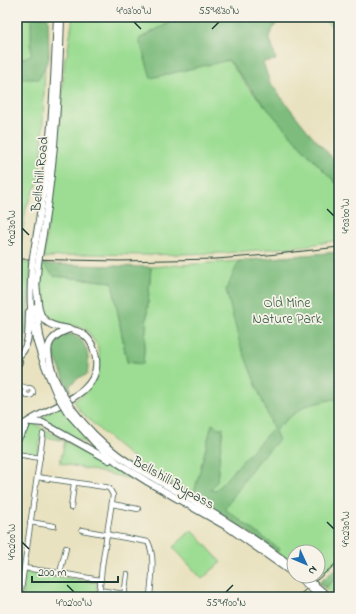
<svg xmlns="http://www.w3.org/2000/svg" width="356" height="614" viewBox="0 0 356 614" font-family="'Indie Flower',sans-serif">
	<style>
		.green { fill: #9cdd93; stroke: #5e8d64 }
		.forest { fill: #7dbc7d; stroke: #4e7c58 }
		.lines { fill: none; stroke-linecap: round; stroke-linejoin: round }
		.minor-casing { stroke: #3d5649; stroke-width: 6 }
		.major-casing { stroke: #3d5649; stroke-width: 8 }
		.highway-casing { stroke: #3d5649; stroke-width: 8 }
		.minor { stroke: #fff; stroke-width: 4.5 }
		.major { stroke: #fff; stroke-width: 5.5 }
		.highway { stroke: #fff; stroke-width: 6 }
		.rail { stroke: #1f3d34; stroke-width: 1 }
		.highway-bridge-casing { stroke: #3d5649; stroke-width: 8; stroke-linecap: butt }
		.highway-bridge { stroke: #fff; stroke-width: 6 }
		.ticks { fill: none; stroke: #1f3d34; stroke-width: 1.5 }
		.labels { text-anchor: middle; stroke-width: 3.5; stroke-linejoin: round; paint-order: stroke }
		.street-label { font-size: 14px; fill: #1f3d34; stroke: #f7f3e8 }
		.park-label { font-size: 14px; fill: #385d47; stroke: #f7f3e8 }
		.neatline { fill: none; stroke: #1f3d34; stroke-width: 1.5 }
		.ticks-label { font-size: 10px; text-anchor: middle; fill: #1f3d34 }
	</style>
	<rect width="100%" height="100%" fill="#f7f3e8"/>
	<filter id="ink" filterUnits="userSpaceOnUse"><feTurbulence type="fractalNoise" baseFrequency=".025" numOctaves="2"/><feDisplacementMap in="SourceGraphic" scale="8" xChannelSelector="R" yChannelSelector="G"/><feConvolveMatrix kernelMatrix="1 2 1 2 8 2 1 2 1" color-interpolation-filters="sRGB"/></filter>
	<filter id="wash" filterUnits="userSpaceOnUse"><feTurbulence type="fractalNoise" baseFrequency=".012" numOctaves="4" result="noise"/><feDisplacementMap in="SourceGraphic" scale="16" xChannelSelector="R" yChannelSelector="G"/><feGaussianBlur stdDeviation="0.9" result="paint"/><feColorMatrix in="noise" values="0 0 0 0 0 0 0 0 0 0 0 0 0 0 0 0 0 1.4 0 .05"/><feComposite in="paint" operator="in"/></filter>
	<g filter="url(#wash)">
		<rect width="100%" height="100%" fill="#e9e2c0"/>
		<g class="green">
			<path d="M17,17H47L49,58L17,79Z"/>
			<path d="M73,17H180L139,39L228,60L248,87L323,170L339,186V240L304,246L224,253L145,255L86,254L43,258L55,177L65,57L67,55Z"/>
			<path d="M326,17H339V29L334,27L326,22Z"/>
			<path d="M45,62L42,154L38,183L26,207L20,250H17V80Z"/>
			<path d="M339,252V559L313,581L310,576H318V552H294V564L226,517L140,464L103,433L80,411L74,401L87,391L97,377L100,358L97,345L86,329L59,322L49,316L41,296L42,264L54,276L112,282L127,362L143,364L151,267L239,261Z"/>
			<path d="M22,263H31L26,331L20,351L17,352V330Z"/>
			<path d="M61,404L93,446L36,422Z"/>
			<path d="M31,422L136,480L60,463L65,441L41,436L38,451L34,455L18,452L17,446Z"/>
			<path d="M192,530L221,562L202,579L173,547Z"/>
			<path d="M28,572L94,582L97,585L96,597H23L24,574Z"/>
			<path d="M339,576V597H337L325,588Z"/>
		</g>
		<g class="forest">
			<path d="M31,17H48L49,58L39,79H23L17,81V61L31,55Z"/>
			<path d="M180,17H280L269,36L276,60L263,62L270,83L307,130L339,165V186C300,148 261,103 229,60L151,78L139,39Z"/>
			<path d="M339,252V404L334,399L305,406L286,420L275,431L279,440L256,463L225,509L279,549L277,552L226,517L164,479L194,493L212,424L219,428H223L217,481L211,490L215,491L273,428L240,344L226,290L239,261Z"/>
			<path d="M42,264L151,267L143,364L127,362L112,282L54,276Z"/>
			<path d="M71,334C88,340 90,358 87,375L80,377L70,385V392L55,357L54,348C59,339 60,335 71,334Z"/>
			<path d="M339,566V576L325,588L319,583Z"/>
		</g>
	</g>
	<g filter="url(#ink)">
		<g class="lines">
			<defs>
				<g id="minor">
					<path d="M17,385L27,388"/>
					<circle cx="29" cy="392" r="4"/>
					<path d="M17,454L40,458"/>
					<path d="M37,477L105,487L109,488L113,495L102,566L99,597"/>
					<path d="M112,504L138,509"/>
					<path d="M71,508L74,483"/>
					<path d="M30,522L54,526"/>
					<path d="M82,530L148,542C156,557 151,580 150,597"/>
					<path d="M24,568L60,573L100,580"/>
					<path d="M60,573L66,548"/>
					<path d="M99,590L124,594"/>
					<path d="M20,597L43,434"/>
					<path d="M124,597L127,574"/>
				</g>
				<path id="major" d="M17,359L19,362L17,365"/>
				<g id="highway">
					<path d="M33,257C40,216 46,176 50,136C54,96 55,57 57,17"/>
					<path d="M39,257C54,178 59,98 61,17"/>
					<path d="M32,264C30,289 29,315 36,339C41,358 49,376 57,395"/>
					<path d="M36,288L38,264"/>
					<path d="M36,307L40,336L45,355"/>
					<path d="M17,357C31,348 28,327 29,312"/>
					<path d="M53,375L62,393"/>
					<path d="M54,377C47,352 41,339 70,329"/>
					<path d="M73,410C107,456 143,471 190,499C226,521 261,542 294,568"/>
					<path d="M68,413L96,444L118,463L148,482L229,528L294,574"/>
					<path d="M31,422L43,423L109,460"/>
					<path d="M17,430C41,406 110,398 94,350C84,318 53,337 41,315C37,307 38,294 36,285"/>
					<path d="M18,438L26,427"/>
					<path d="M322,591L329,597"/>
				</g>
			</defs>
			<use href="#minor" class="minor-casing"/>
			<use href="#major" class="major-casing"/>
			<use href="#highway" class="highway-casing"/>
			<use href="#minor" class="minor"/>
			<use href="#major" class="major"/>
			<use href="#highway" class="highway"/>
			<g class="rail">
				<path d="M17,259L119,261L216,259L268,255L339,247"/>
				<path d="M297,597L339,561"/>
			</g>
			<defs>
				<g id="highway-bridge">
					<path d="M32,264L33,257"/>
					<path d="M38,264L39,257"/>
					<path d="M62,393L73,410"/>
					<path d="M57,395L68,413"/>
					<path d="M304,576L322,591"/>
					<path d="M300,578L318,595"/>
				</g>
			</defs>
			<use href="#highway-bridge" class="highway-bridge-casing"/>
			<use href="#highway-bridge" class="highway-bridge"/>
		</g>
	</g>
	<path class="ticks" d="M134,22L141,29M212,29L219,22M327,209L334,216M22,228L29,235M327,522L334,529M22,542L29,549M67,585L74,592M226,592L233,585"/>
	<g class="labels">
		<g class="street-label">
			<text transform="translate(39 174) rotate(-84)" y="5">Bellshill Road</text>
			<text transform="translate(174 482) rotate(30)" y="5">Bellshill Bypass</text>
		</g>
		<g class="park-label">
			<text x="287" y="307">Old Mine<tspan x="287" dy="16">Nature Park</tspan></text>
		</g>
	</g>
	<rect width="356" height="614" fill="none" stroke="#f7f3e8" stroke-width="44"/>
	<g transform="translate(306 564) rotate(134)"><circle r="19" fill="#f7f3e8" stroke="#a1aaa0"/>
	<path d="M0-3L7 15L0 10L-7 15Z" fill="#1f6fb2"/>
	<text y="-6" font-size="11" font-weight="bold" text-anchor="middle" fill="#1f3d34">N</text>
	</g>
	<path d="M32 576v6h86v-6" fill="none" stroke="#1f3d34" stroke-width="2"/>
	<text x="38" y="576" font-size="12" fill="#1f3d34" stroke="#f7f3e8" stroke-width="3" paint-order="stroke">200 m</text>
	<rect x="22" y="22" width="312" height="570" class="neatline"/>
	<g class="ticks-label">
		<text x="134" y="14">4°03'00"W</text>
		<text x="219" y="14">55°48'30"N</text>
		<text transform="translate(345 216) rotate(-90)" y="4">4°03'00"W</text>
		<text transform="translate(11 228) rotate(-90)" y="4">4°02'30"W</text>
		<text transform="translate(345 529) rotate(-90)" y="4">4°02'30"W</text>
		<text transform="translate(11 542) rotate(-90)" y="4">4°02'00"W</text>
		<text x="74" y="606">4°02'00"W</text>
		<text x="226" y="606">55°49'00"N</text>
	</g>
</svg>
